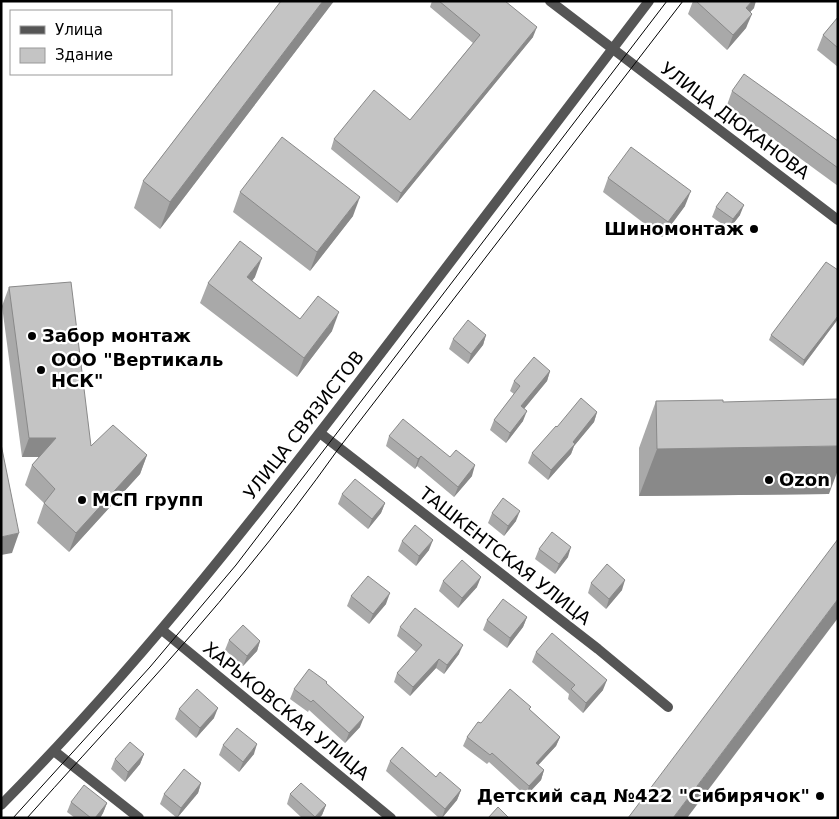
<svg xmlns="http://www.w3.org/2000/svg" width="839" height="819" viewBox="0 0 839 819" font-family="'DejaVu Sans',sans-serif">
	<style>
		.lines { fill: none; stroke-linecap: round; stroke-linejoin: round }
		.minor { stroke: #555; stroke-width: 10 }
		.tertiary { stroke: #555; stroke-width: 10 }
		.tram { stroke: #000; stroke-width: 1 }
		.wall { fill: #a9a9a9 }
		.shaded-wall { fill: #898989 }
		.building { fill: #c4c4c4; stroke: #898989 }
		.poi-dot { fill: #000; stroke: #fff; stroke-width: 2 }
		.labels { text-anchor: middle; stroke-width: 4.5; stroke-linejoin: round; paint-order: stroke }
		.street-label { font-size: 18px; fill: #000; stroke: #fff }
		.poi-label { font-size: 18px; font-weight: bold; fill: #000; stroke: #fff; text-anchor: start }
	</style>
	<rect width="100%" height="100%" fill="#fff"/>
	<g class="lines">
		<g class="minor">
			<path d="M613,49L838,220"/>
			<path d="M320,433L598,649L668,707"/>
			<path d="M162,630L391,818"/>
			<path d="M54,751L139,818"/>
		</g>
		<g class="tertiary">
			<path d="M550,1L613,49"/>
			<path d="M1,805C144,661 268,501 391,340C477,227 563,114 649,1"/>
		</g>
		<g class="tram">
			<path d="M13,818L150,667L236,565L667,1"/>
			<path d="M27,818C100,736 176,656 245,571C278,531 309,490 339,448L683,1"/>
		</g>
	</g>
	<g class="wall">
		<path d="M281,1H334L160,229L134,208L143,181Z"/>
		<path d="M432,1H505L533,37L397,203L331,149L334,139L410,120L473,43L430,7Z"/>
		<path d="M693,1H696L754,8L750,12L746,28L727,50L688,14Z"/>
		<path d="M838,17V67L817,50L823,35Z"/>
		<path d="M732,91L838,141V186L727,105Z"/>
		<path d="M608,178L685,206L662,237L603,192Z"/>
		<path d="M240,192L353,216L310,271L233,212Z"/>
		<path d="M716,207L740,215L729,229L712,217Z"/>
		<path d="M838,270V319L803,366L769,340L771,335Z"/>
		<path d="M255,277L252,281L300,319L332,331L297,377L200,303L208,283Z"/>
		<path d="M9,287L91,446L147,455L140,474L69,552L37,523L44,503L25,485L32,465L39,457H22L2,306Z"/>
		<path d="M486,335L483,345L468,364L449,349L453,339Z"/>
		<path d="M550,371L547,381L524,409L523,421L506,443L490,430L494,420L514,394L510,391L514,381Z"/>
		<path d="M656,401L723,402L829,494L639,496V448Z"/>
		<path d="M597,412L594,422L574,446L571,454L548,480L528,463L532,453L557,427Z"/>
		<path d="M389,436L472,476L454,497L417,466L415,469L386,446Z"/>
		<path d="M342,494L385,503L381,513L368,529L338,504Z"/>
		<path d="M492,513L516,521L504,536L488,523Z"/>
		<path d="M402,541L429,550L416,566L398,551Z"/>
		<path d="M539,549L568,557L555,574L535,559Z"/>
		<path d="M443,581L477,587L458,608L439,591Z"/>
		<path d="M591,583L622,590L606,609L588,593Z"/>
		<path d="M351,596L386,604L369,624L347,606Z"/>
		<path d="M527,617L523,627L507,648L483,630L487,620Z"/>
		<path d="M400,627L459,654L444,674L436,668L410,696L394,682L397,673L416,652L397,636Z"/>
		<path d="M229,640L260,641L257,651L243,666L225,650Z"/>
		<path d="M536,652L603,690L583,713L568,699L569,694L532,662Z"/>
		<path d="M326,683L360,727L345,743L309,710L308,712L290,699L294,689Z"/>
		<path d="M179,709L214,718L196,738L175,719Z"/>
		<path d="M530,710L560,737L556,746L538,765L544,770L541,780L526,796L489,762L487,764L463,746L467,737L481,723Z"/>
		<path d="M223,745L254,754L239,772L219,755Z"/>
		<path d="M144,754L140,764L125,782L111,769L115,759Z"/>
		<path d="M390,761L436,777L461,790L457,800L442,818H439L386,771Z"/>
		<path d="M201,783L198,793L177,818L160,804L164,794Z"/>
		<path d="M290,794L326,805L322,815L319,818H302L287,804Z"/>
		<path d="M71,802L107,803L103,813L100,818H75L67,812Z"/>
	</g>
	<g class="shaded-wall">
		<path d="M323,1H334L160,229L170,202Z"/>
		<path d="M752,1H756L754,8L740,23L746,8Z"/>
		<path d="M752,14L746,28L727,50L733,35Z"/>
		<path d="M537,27L533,37L397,203L401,193Z"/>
		<path d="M691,191L685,206L662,237L668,222Z"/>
		<path d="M360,197L353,216L310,271L317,252Z"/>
		<path d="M744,205L740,215L729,229L733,219Z"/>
		<path d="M262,258L255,277L240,296L247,277Z"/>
		<path d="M339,312L332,331L297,377L304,358Z"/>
		<path d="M838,316V319L803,366L804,360Z"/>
		<path d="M486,335L483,345L468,364L471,354Z"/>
		<path d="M550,371L547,381L518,416L521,406Z"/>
		<path d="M527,411L523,421L506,443L510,433Z"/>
		<path d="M597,412L594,422L574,446L571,454L548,480L551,470L573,442Z"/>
		<path d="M29,438H56L49,457H22Z"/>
		<path d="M838,446V470L829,494L639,496L657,449Z"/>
		<path d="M147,455L140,474L69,552L76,533Z"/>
		<path d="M421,456L417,466L415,469L418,459Z"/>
		<path d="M475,465L472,476L454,497L458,487Z"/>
		<path d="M385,503L381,513L368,529L372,519Z"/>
		<path d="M520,511L516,521L504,536L508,526Z"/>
		<path d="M19,533L12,553L1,555V537Z"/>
		<path d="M433,540L429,550L416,566L419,556Z"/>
		<path d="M571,547L568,557L555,574L559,564Z"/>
		<path d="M481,577L477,587L458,608L462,598Z"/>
		<path d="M625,580L622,590L606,609L609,599Z"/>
		<path d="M390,593L386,604L369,624L373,614Z"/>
		<path d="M838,599V618L687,818H673Z"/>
		<path d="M527,617L523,627L507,648L510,638Z"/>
		<path d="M260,641L257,651L243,666L247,656Z"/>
		<path d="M463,645L459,654L444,674L447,665Z"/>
		<path d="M439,659L436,668L410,696L413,687Z"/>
		<path d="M607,680L603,690L583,713L586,703Z"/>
		<path d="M218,708L214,718L196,738L200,728Z"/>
		<path d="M364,717L360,727L345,743L349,733Z"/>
		<path d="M560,737L556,746L532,772L536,763Z"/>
		<path d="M257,744L254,754L239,772L243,762Z"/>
		<path d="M144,754L140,764L125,782L128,772Z"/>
		<path d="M544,770L541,780L526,796L529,786Z"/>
		<path d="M201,783L198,793L177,818L181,808Z"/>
		<path d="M461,790L457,800L442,818L445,809Z"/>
		<path d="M107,803L103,813L100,818H95Z"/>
		<path d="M326,805L322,815L319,818H315Z"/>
	</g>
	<g class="building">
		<path d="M281,1H323L170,202L143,181Z"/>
		<path d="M439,1H505L537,27L401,193L334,139L374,90L410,120L480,35Z"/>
		<path d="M696,1H752L746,8L752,14L733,35Z"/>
		<path d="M838,17V48L823,35Z"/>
		<path d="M744,74L838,141V168L732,91Z"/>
		<path d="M282,137L360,197L317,252L240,192Z"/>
		<path d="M631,147L691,191L668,222L608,178Z"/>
		<path d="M727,192L744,205L733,219L716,207Z"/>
		<path d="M240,241L262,258L247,277L300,319L318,296L339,312L304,358L208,283Z"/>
		<path d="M826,262L838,270V316L804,360L771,335Z"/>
		<path d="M71,282L91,446L113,425L147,455L76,533L44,503L55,489L32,465L56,438H29L9,287Z"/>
		<path d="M468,320L486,335L471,354L453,339Z"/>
		<path d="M534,357L550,371L521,406L527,411L510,433L494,420L520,386L514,381Z"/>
		<path d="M581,398L597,412L573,442L575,444L551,470L532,453L556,426L557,427Z"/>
		<path d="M838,399V446L657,449L656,401L723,400V402Z"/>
		<path d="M403,419L450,457L456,450L475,465L458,487L421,456L418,459L389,436Z"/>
		<path d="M1,444L19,533L1,537Z"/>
		<path d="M355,479L385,503L372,519L342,494Z"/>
		<path d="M503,498L520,511L508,526L492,513Z"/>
		<path d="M415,525L433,540L419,556L402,541Z"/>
		<path d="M552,532L571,547L559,564L539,549Z"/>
		<path d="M838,539V599L673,818H628Z"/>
		<path d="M462,560L481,577L462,598L443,581Z"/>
		<path d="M607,564L625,580L609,599L591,583Z"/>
		<path d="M368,576L390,593L373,614L351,596Z"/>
		<path d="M503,599L527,617L510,638L487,620Z"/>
		<path d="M415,608L463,645L447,665L439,659L413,687L397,673L422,645L400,627Z"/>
		<path d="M243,625L260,641L247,656L229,640Z"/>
		<path d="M552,633L607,680L586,703L571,689L575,685L536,652Z"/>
		<path d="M309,669L327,682L326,683L364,717L349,733L313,700L311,702L294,689Z"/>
		<path d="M197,689L218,708L200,728L179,709Z"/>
		<path d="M510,689L531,707L529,709L560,737L536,763L544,770L529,786L492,753L490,755L467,737L478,722L481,723Z"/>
		<path d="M237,728L257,744L243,762L223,745Z"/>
		<path d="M130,742L144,754L128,772L115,759Z"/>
		<path d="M402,747L436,777L440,772L461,790L445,809L390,761Z"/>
		<path d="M184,769L201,783L181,808L164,794Z"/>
		<path d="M301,783L326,805L315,817L290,794Z"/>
		<path d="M84,785L107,803L95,818H91L71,802Z"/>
		<path d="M498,807L509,818H488Z"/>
	</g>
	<g class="poi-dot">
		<circle cx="754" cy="229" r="5"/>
		<circle cx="32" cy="336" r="5"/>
		<circle cx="41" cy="370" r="5"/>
		<circle cx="769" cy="480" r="5"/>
		<circle cx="82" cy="500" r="5"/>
		<circle cx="820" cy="796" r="5"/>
	</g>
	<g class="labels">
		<g class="street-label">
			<text transform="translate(735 121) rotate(37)" y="6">УЛИЦА ДЮКАНОВА</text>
			<text transform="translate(304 425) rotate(-52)" y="6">УЛИЦА СВЯЗИСТОВ</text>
			<text transform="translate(505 556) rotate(38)" y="6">ТАШКЕНТСКАЯ УЛИЦА</text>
			<text transform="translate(286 711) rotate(39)" y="6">ХАРЬКОВСКАЯ УЛИЦА</text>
		</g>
		<g class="poi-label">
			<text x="744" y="235" text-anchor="end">Шиномонтаж</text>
			<text x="42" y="342">Забор монтаж</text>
			<text x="51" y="366">ООО "Вертикаль<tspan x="51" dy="21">НСК"</tspan></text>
			<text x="779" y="486">Ozon</text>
			<text x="92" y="506">МСП групп</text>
			<text x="810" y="802" text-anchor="end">Детский сад №422 "Сибирячок"</text>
		</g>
	</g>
	<rect width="839" height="819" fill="none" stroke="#000000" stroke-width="5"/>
	<rect x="10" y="10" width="162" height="65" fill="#ffffff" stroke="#999999"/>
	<rect x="20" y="26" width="25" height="8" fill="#555555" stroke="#999999"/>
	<text x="55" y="35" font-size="15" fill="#000000">Улица</text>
	<rect x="20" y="48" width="25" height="15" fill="#c4c4c4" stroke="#999999"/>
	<text x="55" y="60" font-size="15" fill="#000000">Здание</text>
</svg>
